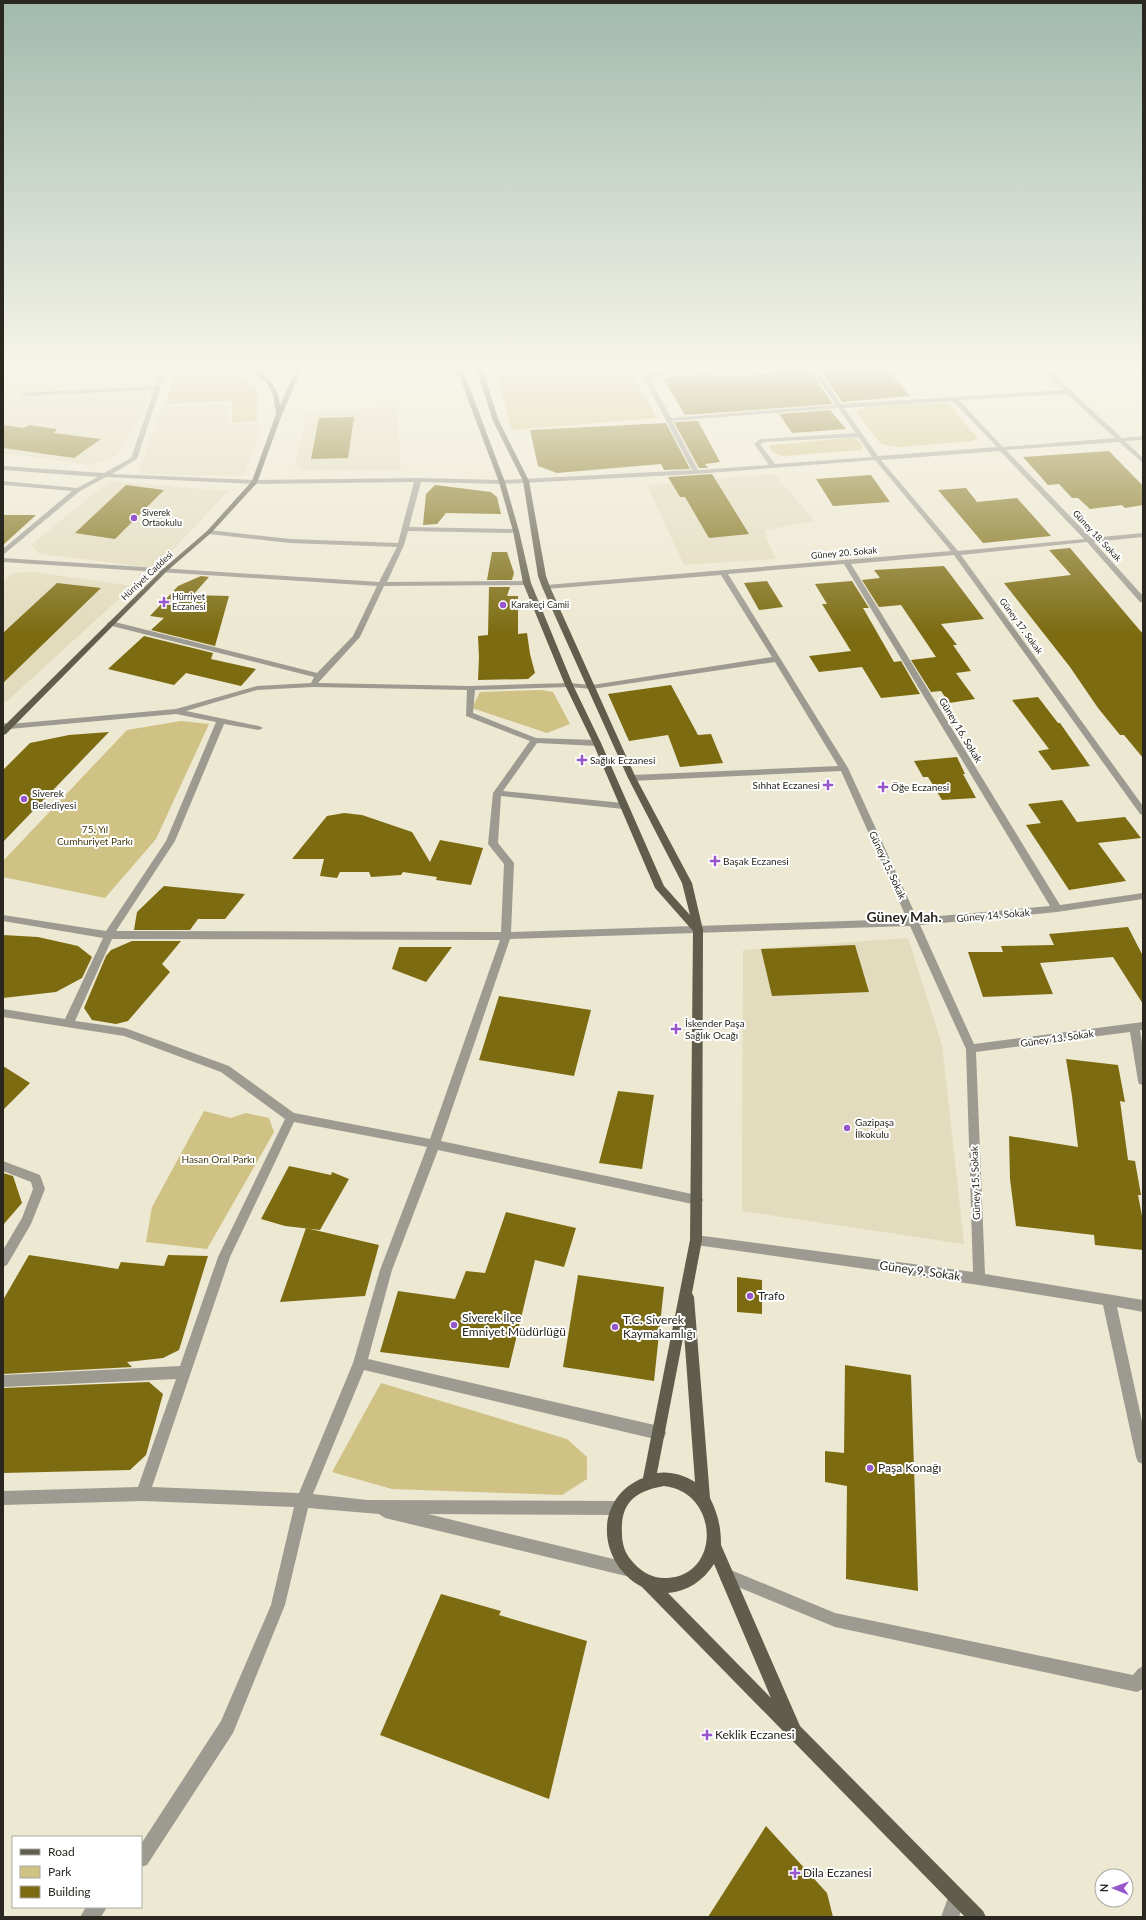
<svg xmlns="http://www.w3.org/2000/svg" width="1146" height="1920" viewBox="0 0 1146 1920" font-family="Lato,sans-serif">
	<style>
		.built { fill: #e2dbbd }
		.green { fill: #cfc284 }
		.building { fill: #7c6b11 }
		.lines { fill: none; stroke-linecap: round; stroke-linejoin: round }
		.minor { fill: #9d9b91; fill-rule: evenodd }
		.major { fill: #605d4c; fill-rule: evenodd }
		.poi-dot { fill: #9856cb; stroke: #fff; stroke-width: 1.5 }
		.labels { text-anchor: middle; stroke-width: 4; stroke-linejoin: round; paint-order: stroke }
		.far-poi-label { font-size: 9px; fill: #29271f; stroke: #fff; text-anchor: start }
		.far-street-label { font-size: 9px; fill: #29271f; stroke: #fff }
		.street-label { font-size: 10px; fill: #29271f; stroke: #fff }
		.poi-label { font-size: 10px; fill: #29271f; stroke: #fff; text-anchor: start }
		.park-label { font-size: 10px; fill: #443a0c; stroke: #fff }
		.near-street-label { font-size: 12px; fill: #29271f; stroke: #fff }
		.near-poi-label { font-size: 12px; fill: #29271f; stroke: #fff; text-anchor: start }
		.district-label { font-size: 14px; font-weight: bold; fill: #29271f; stroke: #fff }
	</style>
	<rect width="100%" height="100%" fill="#ede8d1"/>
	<g class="built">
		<path d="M3,365H158L140,419L114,458L90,465L3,453Z"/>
		<path d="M226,404L228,425L263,424L243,476L138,474L162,407Z"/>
		<path d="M397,406L401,470L306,471L295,466L307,413Z"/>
		<path d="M774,474L815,521L765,530L767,540L776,559L684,565L647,485Z"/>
		<path d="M109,481L229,491L155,568L40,554L31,545Z"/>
		<path d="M33,572L133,586L6,702L3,701V582L13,573Z"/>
		<path d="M908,938L942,1045L964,1244L742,1211L743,950Z"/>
	</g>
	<g class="green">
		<path d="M176,365C214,365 227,360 257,388L258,401L257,421L232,423V401L166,404Z"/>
		<path d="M494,365H627L657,418L512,430Z"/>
		<path d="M937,403L948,404L978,438L972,441L898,447L881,444L856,412L868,407Z"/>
		<path d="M849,438H856L863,447L861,450L782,456L773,452L769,447L772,445Z"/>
		<path d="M541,690L553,692L570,724L547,733L472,708L480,692Z"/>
		<path d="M181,721L209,724L156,839L105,898L3,877V861L127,730Z"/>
		<path d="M204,1111L231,1118L246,1113L269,1118L274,1132L207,1249L146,1242L152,1207Z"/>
		<path d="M381,1383L567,1439L587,1457V1479L562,1495L392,1489L332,1472Z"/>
	</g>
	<g class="building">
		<path d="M656,365H704L707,368L660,372Z"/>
		<path d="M850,365H883L910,396L842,402L818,367Z"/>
		<path d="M808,368L833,404L685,415L663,378L710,374L712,377L781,373L779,370Z"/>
		<path d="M830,410L846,429L792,433L779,414Z"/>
		<path d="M354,417L348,458L311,459L319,418Z"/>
		<path d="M698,421L720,462L705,464L708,468H699L674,422Z"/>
		<path d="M666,423L690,469L664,470L661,464L557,473L538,466L530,430Z"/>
		<path d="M3,425L24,428L29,425L57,429L54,433L101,439L74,458L3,448Z"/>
		<path d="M1109,451L1143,486V505L1125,508L1122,505L1090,509L1078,498H1072L1059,484L1048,485L1023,457Z"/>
		<path d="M712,474L749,534L709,538L685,497H680L668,477Z"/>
		<path d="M871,475L890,502L833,506L816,479Z"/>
		<path d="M126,485L164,490L115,539L75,533Z"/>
		<path d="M435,485L491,492L497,497L501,514L446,513L437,524L423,525L426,494Z"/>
		<path d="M966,488L977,502L1017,498L1051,536L983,543L938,490Z"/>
		<path d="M3,515H36L3,545Z"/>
		<path d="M1070,548L1143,634V758L1124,735H1120L1098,708L1070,667L1004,583L1071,575L1049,550Z"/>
		<path d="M492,552H507L514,573L512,580H487Z"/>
		<path d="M944,566L984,619L941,624L957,645H953L971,671L956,673L975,699L949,703L941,691L931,692L911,660L936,657L901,605L879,607L862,580L880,578L874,570Z"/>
		<path d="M201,576L209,577L193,595L229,596L215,646L151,630L164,618L150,616L178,586Z"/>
		<path d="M767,581L783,607L759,610L744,583Z"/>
		<path d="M852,581L869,608H863L894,662L901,661L920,694L881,698L862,667L819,672L809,656L851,651L822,604H827L815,584Z"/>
		<path d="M57,583L101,588L3,683V633Z"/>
		<path d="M489,587H510L507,596H518V634L527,633L530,654L535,673L528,679L478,680L479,657L478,636L488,635Z"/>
		<path d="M144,636L213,653L211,659L256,669L241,686L186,673L174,685L108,669Z"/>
		<path d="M671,685L698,735L711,734L723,763L680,767L668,735L629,741L608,694Z"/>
		<path d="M1038,697L1058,723H1060L1090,766L1052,770L1038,751L1049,749L1012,700Z"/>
		<path d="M109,732L3,842V770L30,743L69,735Z"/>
		<path d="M957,757L965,774H963L976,798L942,800L928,777H923L914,761Z"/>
		<path d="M1062,800L1077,822L1125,817L1141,838L1098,843L1126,881L1069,890L1026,825L1041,823L1028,804Z"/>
		<path d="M344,813L362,815L412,832L430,862L440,840L483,848L471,885L436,880L437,877L403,872L401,875L371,877L369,872H340L337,878L320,876L324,859H292L327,816Z"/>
		<path d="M164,886L245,894L225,919H198L190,930H134L137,912Z"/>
		<path d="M1128,927L1143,956V1004L1113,957L1040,963L1053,994L983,997L968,952H1003L1001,946L1054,945L1049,934Z"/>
		<path d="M3,935L38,937L78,946L92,957L82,978L56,992L3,998Z"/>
		<path d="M132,941H181L162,964L170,972L128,1021L116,1024L92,1020L84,1008L106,956L111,950Z"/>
		<path d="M855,945L869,992L772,996L761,949Z"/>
		<path d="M399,947H452L426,982L392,969Z"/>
		<path d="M499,996L591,1010L574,1076L479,1060Z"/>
		<path d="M1066,1059L1118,1065L1125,1102L1120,1101L1128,1160L1135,1161L1141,1195H1138L1143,1221V1250L1095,1245L1094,1235L1016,1226L1010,1179L1009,1136L1078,1147L1072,1096Z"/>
		<path d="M3,1066L30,1083L3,1110Z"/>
		<path d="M618,1091L654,1095L642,1169L599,1163Z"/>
		<path d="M289,1166L331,1175L332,1172L349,1179L320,1230L285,1226L261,1219Z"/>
		<path d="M3,1173L13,1176L22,1203L3,1225Z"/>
		<path d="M506,1212L576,1228L564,1267L535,1260L509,1368L380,1352L398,1291L455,1299L466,1271L485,1273Z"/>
		<path d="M306,1228L379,1245L365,1296L280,1302Z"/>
		<path d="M29,1255L118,1269L121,1262L164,1266L168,1255L208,1256L179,1350L163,1358L127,1362L132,1367L3,1374V1300Z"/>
		<path d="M578,1275L664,1287L654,1381L563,1367Z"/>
		<path d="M737,1277L762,1280V1314L737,1312Z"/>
		<path d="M845,1365L911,1375L918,1591L846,1579L847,1486L825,1482V1451L844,1453Z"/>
		<path d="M149,1382L163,1394L146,1455L130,1470L3,1473V1388Z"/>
		<path d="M441,1594L501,1611L499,1615L587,1641L549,1799L380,1735Z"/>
		<path d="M766,1826L827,1893L833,1917H708Z"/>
	</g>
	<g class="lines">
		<g class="minor">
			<path d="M162,365H168L137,459L112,474L255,480L418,478L502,480L692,470L637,365H643L648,374L780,365H803L800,367L649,377L671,418L836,405L808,365H814L841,404L1064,390L1037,365H1043L1122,438L1143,436V440L1125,441L1143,458V463L1119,442L1006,450L1091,538L1143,533V537L1094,542L1143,596V602H1140L1087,542L961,555L1143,806V815L1140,814L954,555L851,564L1060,905L1143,893V899L1057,912L920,925L974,1044L1143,1022V1030H1140L1143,1049V1085L1139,1084L1138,1081L1130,1032L976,1052L985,1274L1143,1300V1312L1117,1307L1143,1426V1464L1138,1462L1136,1457L1103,1305L979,1285L696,1245L692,1244L690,1240L692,1236L696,1235L973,1272L966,1049L910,926L510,939L441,1141L697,1195L701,1196L703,1200L701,1204L697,1205L438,1150L392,1270L368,1359L659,1426L664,1428L666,1433L664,1438L659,1440L364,1370L313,1494L367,1500L618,1501L623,1503L625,1508L623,1513L618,1515L428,1514L630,1563L635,1565L637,1570L635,1575L630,1577L385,1518L379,1514L308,1508L285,1605L233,1733L147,1865L141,1867V1844L221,1721L271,1605L294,1507L143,1501L3,1505V1491L138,1487L176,1379L3,1387V1375L180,1366L218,1257L285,1119L221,1072L124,1036L3,1017V1009L65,1019L103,938L3,921V915L106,931L166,841L216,722L176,714L9,729L3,728V723L10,724L176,709L257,686L311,683L314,677L108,625L107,623L111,621L317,673L353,636L377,586L3,562V558L379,582L397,547L290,543L209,534L206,532L209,530L290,539L398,543L414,482L255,484L106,477L80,491L3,555V549L72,491L3,485V481L77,488L98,477L3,470V466L104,473L131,458L154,390L24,396L22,395V393L155,386ZM1067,394L1115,438L1003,447L959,400ZM953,401L997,447L878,456L844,408ZM838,408L856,433L760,439L754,444L769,465L698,470L672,421ZM858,437L872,457L775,464L760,444L764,442ZM1000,451L1084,539L958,551L881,460ZM875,460L951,551L546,585L542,587L546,589L721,575L772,657L592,685L569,683L471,686L318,683L360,637L384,586L527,585L531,583L527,581L387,582L404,545L408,531L516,533L519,531L516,529L409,527L421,482L502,484L696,474ZM844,564L1050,906L917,918L848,768L728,574ZM775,662L838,766L632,775L628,778L632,781L841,771L907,919L511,932L514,863L498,843L501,796L623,809L627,806L623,803L503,791L537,743L597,746L601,743L597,740L536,738L473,713L475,690L569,687L592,689ZM313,687L467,690L466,716L530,741L493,793L488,844L504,864L501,932L116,931L175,841L224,724L259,730L263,728L259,726L186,711L257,690ZM112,939L500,940L430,1139L294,1113L229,1066L125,1028L75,1021ZM294,1122L427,1147L380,1270L353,1363L299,1493L152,1487L230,1257Z"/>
			<path d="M1138,365H1143V368Z"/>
			<path d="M3,1161L40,1175L45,1189L31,1224L7,1265L3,1267V1250L22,1218L33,1189L31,1182L3,1171Z"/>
			<path d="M726,1568L835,1613L1133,1675L1138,1669L1143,1666V1689L1137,1692L835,1627L721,1580L719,1575L721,1570Z"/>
			<path d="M956,1889L962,1892L965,1898L959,1917H941L950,1892Z"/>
			<path d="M86,1907H107L101,1917H80Z"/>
		</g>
		<g class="major">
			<path d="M239,365L276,367L305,365L299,375L281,417L257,483L211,533L167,571L6,734L3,735V727L163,569L207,531L252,481L276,414L273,395L267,383L257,375ZM298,366L280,405C278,388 271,377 255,369L281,370Z"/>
			<path d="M455,365H461L505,482L519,531L531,583L573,685L601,743L664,886L690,915L682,883L628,778L542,587L538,576L523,481L493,421L475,365H481L499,421L529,481L546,576L550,587L636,778L692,883L703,930L702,1240L692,1293L694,1297L710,1498C718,1514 721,1527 721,1545L800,1726L983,1911L986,1917H965L642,1587C597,1563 593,1498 643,1478L690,1240L693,931L655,888L593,743L565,685L523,583L513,531L499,482ZM684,1333L695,1482C684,1475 670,1471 657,1473ZM664,1486C719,1492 722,1575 667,1578C652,1579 640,1571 631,1560C625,1553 622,1544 622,1534C620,1503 635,1491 664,1486ZM714,1564L771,1698L668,1593C688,1591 703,1581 714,1564Z"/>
		</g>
	</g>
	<linearGradient id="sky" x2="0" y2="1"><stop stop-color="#a1b9ad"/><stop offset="0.58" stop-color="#f7f5ea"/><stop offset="1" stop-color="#f7f5ea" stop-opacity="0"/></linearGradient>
	<rect width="1146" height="634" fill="url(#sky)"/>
	<g class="poi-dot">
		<circle cx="134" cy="518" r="4"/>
		<path d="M162 596h4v4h4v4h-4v4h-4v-4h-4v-4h4z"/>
		<circle cx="503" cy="605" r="4"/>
		<path d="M580 754h4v4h4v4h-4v4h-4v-4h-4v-4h4z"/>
		<path d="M826 779h4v4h4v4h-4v4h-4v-4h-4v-4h4z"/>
		<path d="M881 781h4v4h4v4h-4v4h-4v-4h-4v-4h4z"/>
		<circle cx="24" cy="799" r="4"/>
		<path d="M713 855h4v4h4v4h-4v4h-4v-4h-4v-4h4z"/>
		<path d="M674 1023h4v4h4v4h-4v4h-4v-4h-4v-4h4z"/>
		<circle cx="847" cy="1128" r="4"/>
		<circle cx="750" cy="1296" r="4"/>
		<circle cx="454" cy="1325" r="4"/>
		<circle cx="615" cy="1327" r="4"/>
		<circle cx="870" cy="1468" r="4"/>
		<path d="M705 1729h4v4h4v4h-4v4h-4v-4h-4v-4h4z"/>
		<path d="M793 1867h4v4h4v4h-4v4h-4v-4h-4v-4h4z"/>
	</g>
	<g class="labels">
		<g class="far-poi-label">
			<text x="142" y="516">Siverek<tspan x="142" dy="10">Ortaokulu</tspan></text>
			<text x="172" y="600">Hürriyet<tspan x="172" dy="10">Eczanesi</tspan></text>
			<text x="511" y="608">Karakeçi Camii</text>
		</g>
		<g class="far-street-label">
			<text transform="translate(1097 536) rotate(47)" y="3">Güney 18. Sokak</text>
			<text transform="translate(844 553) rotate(-5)" y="3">Güney 20. Sokak</text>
			<text transform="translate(147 576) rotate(-43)" y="3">Hürriyet Caddesi</text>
			<text transform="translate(1021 626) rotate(54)" y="3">Güney 17. Sokak</text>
		</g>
		<g class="street-label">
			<text transform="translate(961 730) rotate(59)" y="4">Güney 16. Sokak</text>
			<text transform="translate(888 865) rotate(65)" y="4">Güney 15. Sokak</text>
			<text transform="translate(993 915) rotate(-5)" y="4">Güney 14. Sokak</text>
			<text transform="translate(1057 1038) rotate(-8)" y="4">Güney 13. Sokak</text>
			<text transform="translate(975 1183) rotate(-92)" y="4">Güney 15. Sokak</text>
		</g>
		<g class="poi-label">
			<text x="590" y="764">Sağlık Eczanesi</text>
			<text x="820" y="789" text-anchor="end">Sıhhat Eczanesi</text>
			<text x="891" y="791">Öğe Eczanesi</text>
			<text x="32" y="797">Siverek<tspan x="32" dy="12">Belediyesi</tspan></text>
			<text x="723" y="865">Başak Eczanesi</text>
			<text x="685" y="1027">İskender Paşa<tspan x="685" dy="12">Sağlık Ocağı</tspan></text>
			<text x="855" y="1126">Gazipaşa<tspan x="855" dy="12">İlkokulu</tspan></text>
		</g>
		<g class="park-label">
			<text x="95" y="833">75. Yıl<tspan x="95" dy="12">Cumhuriyet Parkı</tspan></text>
			<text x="218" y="1163">Hasan Oral Parkı</text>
		</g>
		<g class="near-street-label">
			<text transform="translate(920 1271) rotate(8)" y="4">Güney 9. Sokak</text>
		</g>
		<g class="near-poi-label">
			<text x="758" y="1300">Trafo</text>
			<text x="462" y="1322">Siverek İlçe<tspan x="462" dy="14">Emniyet Müdürlüğü</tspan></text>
			<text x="623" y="1324">T.C. Siverek<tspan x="623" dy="14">Kaymakamlığı</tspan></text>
			<text x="878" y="1472">Paşa Konağı</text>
			<text x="715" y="1739">Keklik Eczanesi</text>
			<text x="803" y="1877">Dila Eczanesi</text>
		</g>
		<g class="district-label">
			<text x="904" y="922">Güney Mah.</text>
		</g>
	</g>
	<rect width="1146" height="1920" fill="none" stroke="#29271f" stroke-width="8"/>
	<rect x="12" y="1836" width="130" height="72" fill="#ffffff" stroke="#a9a9a5"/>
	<rect x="20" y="1849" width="20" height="6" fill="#605d4c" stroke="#a9a9a5"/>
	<text x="48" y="1856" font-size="12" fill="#29271f">Road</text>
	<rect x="20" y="1866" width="20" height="12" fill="#cfc284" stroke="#a9a9a5"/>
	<text x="48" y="1876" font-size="12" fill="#29271f">Park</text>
	<rect x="20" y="1886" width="20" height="12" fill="#7c6b11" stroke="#a9a9a5"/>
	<text x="48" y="1896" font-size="12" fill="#29271f">Building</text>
	<g transform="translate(1114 1888) rotate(271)"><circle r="19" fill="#ffffff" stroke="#a9a9a5"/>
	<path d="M0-3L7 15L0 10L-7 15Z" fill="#9856cb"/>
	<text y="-6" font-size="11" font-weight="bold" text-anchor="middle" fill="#29271f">N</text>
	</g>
</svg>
